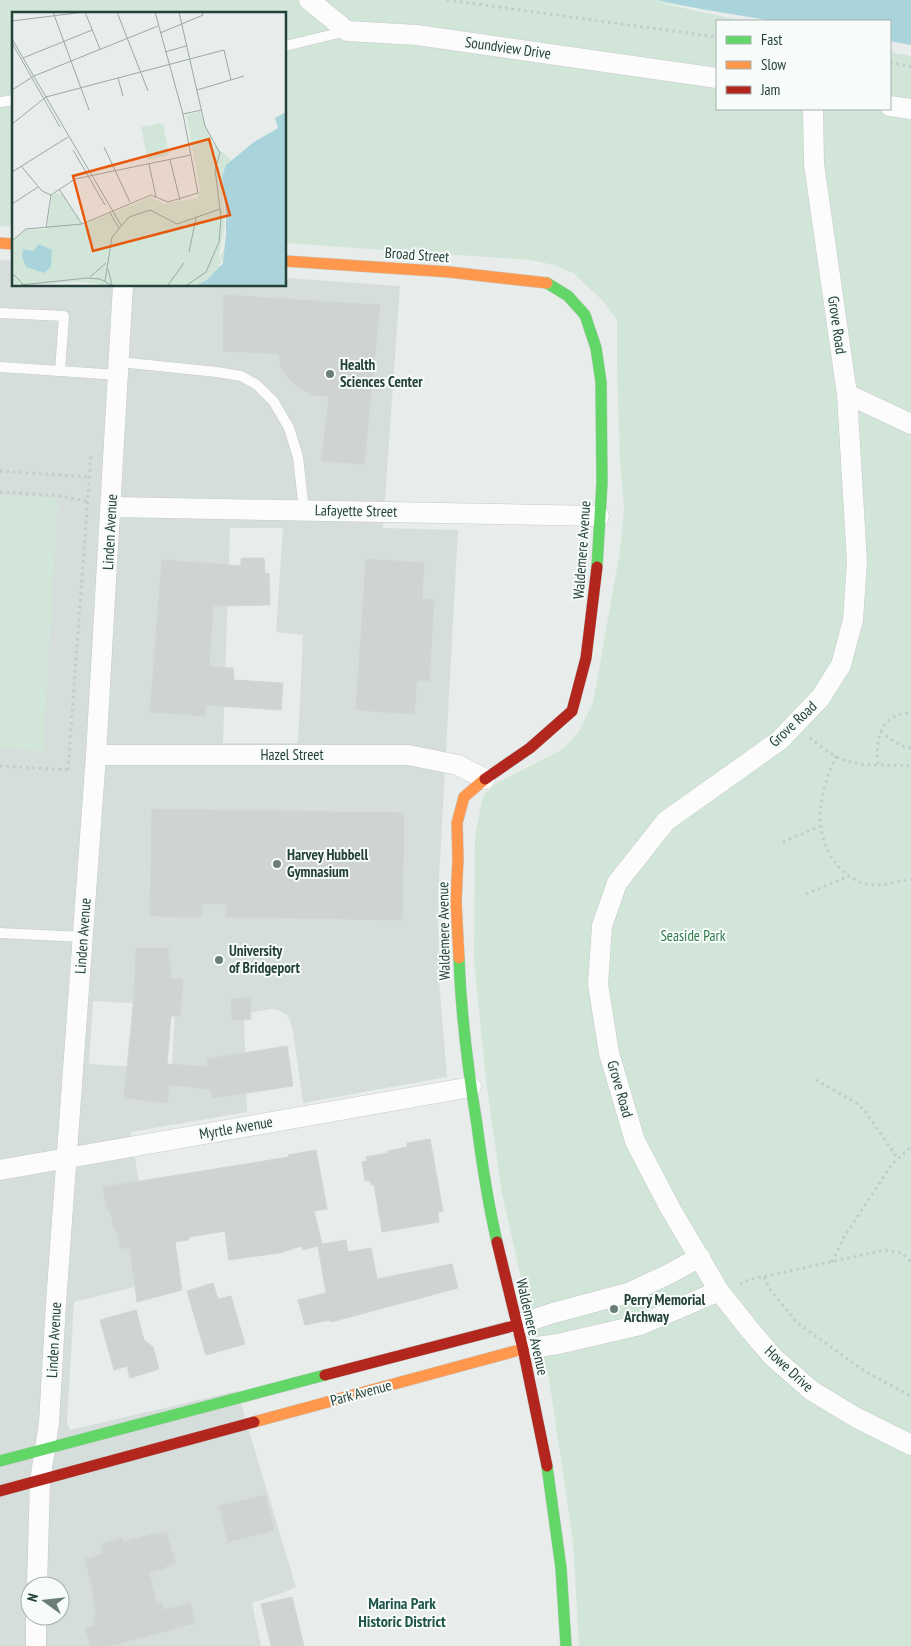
<svg xmlns="http://www.w3.org/2000/svg" width="911" height="1646" viewBox="0 0 911 1646" font-family="'PT Sans Narrow',sans-serif">
	<style>
		.built { fill: #d6dedb; fill-rule: evenodd }
		.green { fill: #d1e6d8 }
		.water { fill: #a9d4db }
		.pier { fill: #e8edeb }
		.building { fill: #cfd4d2; stroke: #d1d6d4 }
		.lines { fill: none; stroke-linecap: round; stroke-linejoin: round }
		.lane-casing { stroke: #c5cac8; stroke-width: 11 }
		.street-casing { stroke: #c5cac8; stroke-width: 21 }
		.fast-casing { stroke: #c3cbc8; stroke-width: 12 }
		.slow-casing { stroke: #c3cbc8; stroke-width: 12 }
		.jam-casing { stroke: #c3cbc8; stroke-width: 12 }
		.path { stroke: #c3ccca; stroke-width: 3; stroke-dasharray: 2.5 4; stroke-linecap: butt }
		.lane { stroke: #fcfcfc; stroke-width: 10 }
		.street { stroke: #fcfcfc; stroke-width: 20 }
		.fast { stroke: #63d668; stroke-width: 11 }
		.slow { stroke: #ff974d; stroke-width: 11 }
		.jam { stroke: #b3261e; stroke-width: 11 }
		.poi-dot { fill: #697e78; stroke: #f7fbf9; stroke-width: 2 }
		.labels { text-anchor: middle; stroke-width: 4; stroke-linejoin: round; paint-order: stroke }
		.street-label { font-size: 15px; fill: #24423a; stroke: #f7fbf9 }
		.poi-label { font-size: 15px; font-weight: bold; fill: #24423a; stroke: #f7fbf9; text-anchor: start }
		.park-label { font-size: 15px; fill: #2d7a4b; stroke: #f7fbf9 }
		.neighbourhood-label { font-size: 16px; font-weight: bold; fill: #1f5548; stroke: #f7fbf9 }
		.inset-road { fill: none; stroke: #9aa9a4; stroke-width: 1 }
		.view { fill: #e8590c; fill-opacity: 0.15; stroke: #e8590c; stroke-width: 2.5 }
		.inset-edge { fill: none; stroke: #24423a; stroke-width: 2.5 }
	</style>
	<rect width="100%" height="100%" fill="#e8edeb"/>
	<path class="built" d="M0,260L14,261V285H285V278L400,286L383,528L458,530L438,897L439,980L447,1077L303,1103L293,1031L290,1021L287,1015L276,1009H270L244,1014L247,1112L131,1132L154,1282L74,1302L67,1423L70,1430L237,1391L296,1587L285,1592L252,1603L261,1646H0ZM230,528H283L276,632L303,635L298,743H223ZM93,1001L175,1006L172,1069L89,1064ZM30,1586H60V1616H30Z"/>
	<g class="green">
		<path d="M0,0H657L757,21H717V109H890V49L911,53V1646H579L573,1541L549,1379L523,1287L502,1194L486,1080L474,961L475,836L483,796L495,784L563,749L578,733L593,703L620,551L624,508L620,463L617,369V320L603,301L573,273L554,265L530,260L285,243V14H14V227L0,226Z"/>
		<path d="M0,495L58,498L43,751L0,748Z"/>
	</g>
	<path class="water" d="M657,0H911V53L890,49V21H757Z"/>
	<g class="pier">
		<path d="M655,2L683,6L773,21H744Z"/>
		<path d="M890,41L911,45V56L890,52Z"/>
	</g>
	<g class="building">
		<path d="M224,295L380,305L364,464L321,461L329,396L314,395L302,389L290,380L281,367L279,354L223,351Z"/>
		<path d="M241,558H264L265,574L269,573L270,605L213,606L209,667L233,668L234,680L283,683L281,710L206,705L205,716L150,712L162,560L241,566Z"/>
		<path d="M366,559L424,563L422,599L434,600L429,681L417,680L414,714L356,710Z"/>
		<path d="M152,809L404,813L402,920L226,917V904H202V917L150,916Z"/>
		<path d="M136,948L169,949L168,961H171L170,979L183,980L180,1016H171L167,1064L208,1067L207,1059L287,1046L293,1086L213,1098L211,1089L169,1085L167,1103L124,1098L134,997Z"/>
		<path d="M250,998L251,1019L232,1020L231,999Z"/>
		<path d="M430,1139L443,1211L438,1212L439,1222L382,1232L374,1184L371,1185L370,1180L365,1181L362,1162L367,1161L366,1157L388,1153V1151L407,1147V1143Z"/>
		<path d="M316,1150L327,1209L314,1211L322,1244L346,1240L348,1252L371,1248L377,1279L452,1264L458,1288L331,1322L330,1320L305,1325L298,1300L326,1293L318,1246L303,1250L302,1246L279,1253L229,1260L225,1231L189,1237V1240L175,1242L182,1290L137,1302L130,1248L123,1249V1246L120,1247L116,1228L114,1229L110,1210H107L103,1187L289,1157L288,1155Z"/>
		<path d="M213,1283L218,1299L231,1296L245,1344L206,1355L187,1291Z"/>
		<path d="M136,1310L144,1340L153,1347L159,1369L130,1378L127,1366L114,1370L100,1320Z"/>
		<path d="M265,1495L274,1530L228,1542L219,1506Z"/>
		<path d="M167,1532L175,1563L166,1566V1568L149,1573L157,1604L162,1603L164,1610L190,1603L195,1623L111,1646H90L85,1628L95,1626L93,1616L97,1615L92,1595L94,1594L85,1559L103,1554L101,1544L122,1538L123,1542L157,1533V1535Z"/>
		<path d="M292,1597L304,1646H271L261,1604Z"/>
	</g>
	<g class="lines">
		<defs>
			<g id="lane">
				<path d="M285,46L347,31"/>
				<path d="M0,102L14,100"/>
				<path d="M0,313L64,316L60,371L0,367"/>
				<path d="M119,362L217,372L241,376L257,385L274,402L289,428L298,457L304,510"/>
				<path d="M60,371L118,375"/>
				<path d="M0,933L83,937"/>
			</g>
			<g id="street">
				<path d="M309,0L347,31L417,35L717,78"/>
				<path d="M890,106L911,109"/>
				<path d="M813,109L814,164L847,394L857,562L853,620L841,665L821,697L780,740L666,821L617,883L602,926L598,984L609,1053L635,1141L670,1208L719,1291L750,1330L773,1357L812,1391L857,1418L911,1445"/>
				<path d="M847,394L911,424"/>
				<path d="M112,507L599,516"/>
				<path d="M96,755H408L458,765L485,779"/>
				<path d="M0,1170L471,1087"/>
				<path d="M517,1325L553,1313L628,1293L667,1275L700,1257"/>
				<path d="M523,1349L558,1344L640,1325L719,1291"/>
				<path d="M37,1586L40,1481L49,1423L56,1303L96,755L123,285"/>
				<path d="M36,1646V1616"/>
			</g>
			<g id="fast">
				<path d="M547,283L568,296L585,315L596,348L601,382L602,483L597,567"/>
				<path d="M459,958C461,1014 468,1070 477,1125C482,1164 488,1203 497,1242"/>
				<path d="M0,1461L325,1375"/>
				<path d="M547,1466L561,1568L566,1646"/>
			</g>
			<g id="slow">
				<path d="M0,243L14,244"/>
				<path d="M285,261L449,272L547,283"/>
				<path d="M459,958L456,902L458,858L457,823L464,797L485,779"/>
				<path d="M254,1422L523,1349"/>
			</g>
			<g id="jam">
				<path d="M485,779L530,748L572,711L586,658L597,567"/>
				<path d="M497,1242L523,1349L547,1466"/>
				<path d="M325,1375L517,1325"/>
				<path d="M0,1491L254,1422"/>
			</g>
		</defs>
		<use href="#lane" class="lane-casing"/>
		<use href="#street" class="street-casing"/>
		<use href="#fast" class="fast-casing"/>
		<use href="#slow" class="slow-casing"/>
		<use href="#jam" class="jam-casing"/>
		<g class="path">
			<path d="M447,0L717,37"/>
			<path d="M890,62L911,67"/>
			<path d="M0,471L89,477"/>
			<path d="M0,492L61,496L89,502"/>
			<path d="M881,731C889,739 899,746 911,748"/>
			<path d="M810,738C821,746 833,757 847,761C867,767 890,764 911,766"/>
			<path d="M836,756C820,793 810,830 837,865C845,875 859,884 873,885C885,886 899,881 911,879"/>
			<path d="M878,764C875,739 881,713 911,713"/>
			<path d="M0,766L69,770"/>
			<path d="M68,770L91,454"/>
			<path d="M783,842L820,826"/>
			<path d="M806,894L849,876"/>
			<path d="M816,1080L858,1104L865,1111L898,1159"/>
			<path d="M832,1262L844,1237L892,1164L911,1147"/>
			<path d="M764,1277L769,1288L796,1322L866,1372L911,1396"/>
			<path d="M740,1284L748,1280L885,1250L902,1253L911,1262"/>
		</g>
		<use href="#lane" class="lane"/>
		<use href="#street" class="street"/>
		<use href="#fast" class="fast"/>
		<use href="#slow" class="slow"/>
		<use href="#jam" class="jam"/>
	</g>
	<g class="poi-dot">
		<circle cx="330" cy="374" r="5"/>
		<circle cx="277" cy="864" r="5"/>
		<circle cx="219" cy="960" r="5"/>
		<circle cx="614" cy="1309" r="5"/>
	</g>
	<g class="labels">
		<g class="street-label">
			<text transform="translate(508 48) rotate(8)" y="5">Soundview Drive</text>
			<text transform="translate(417 255) rotate(4)" y="5">Broad Street</text>
			<text transform="translate(837 325) rotate(82)" y="5">Grove Road</text>
			<text transform="translate(356 511) rotate(1)" y="5">Lafayette Street</text>
			<text transform="translate(110 532) rotate(-87)" y="5">Linden Avenue</text>
			<text transform="translate(582 550) rotate(-86)" y="5">Waldemere Avenue</text>
			<text transform="translate(793 724) rotate(-43)" y="5">Grove Road</text>
			<text x="292" y="760">Hazel Street</text>
			<text transform="translate(444 931) rotate(-91)" y="5">Waldemere Avenue</text>
			<text transform="translate(83 936) rotate(-86)" y="5">Linden Avenue</text>
			<text transform="translate(620 1089) rotate(74)" y="5">Grove Road</text>
			<text transform="translate(236 1128) rotate(-10)" y="5">Myrtle Avenue</text>
			<text transform="translate(532 1327) rotate(77)" y="5">Waldemere Avenue</text>
			<text transform="translate(54 1340) rotate(-87)" y="5">Linden Avenue</text>
			<text transform="translate(789 1369) rotate(43)" y="5">Howe Drive</text>
			<text transform="translate(361 1393) rotate(-15)" y="5">Park Avenue</text>
		</g>
		<g class="poi-label">
			<text x="340" y="370">Health<tspan x="340" dy="17">Sciences Center</tspan></text>
			<text x="287" y="860">Harvey Hubbell<tspan x="287" dy="17">Gymnasium</tspan></text>
			<text x="229" y="956">University<tspan x="229" dy="17">of Bridgeport</tspan></text>
			<text x="624" y="1305">Perry Memorial<tspan x="624" dy="17">Archway</tspan></text>
		</g>
		<g class="park-label">
			<text x="693" y="941">Seaside Park</text>
		</g>
		<g class="neighbourhood-label">
			<text x="402" y="1609">Marina Park<tspan x="402" dy="18">Historic District</tspan></text>
		</g>
	</g>
	<g transform="translate(12 12)">
		<rect width="274" height="274" fill="#e8edeb"/>
		<path d="M188,100L201,132L219,148L210,165L214,219L211,251L195,268L185,273H91L69,270L0,273V234L3,226L14,218L35,217L40,184L43,182H50L70,213L139,185L152,192L185,186L188,177L174,103ZM151,111L157,143L136,148L129,115Z" fill="#d1e6d8"/>
		<path d="M274,100V273H185L195,268L211,251L214,219L210,165L214,153L242,130L266,116L263,106ZM27,232L40,238L39,255L32,261L14,255L10,244L11,237L21,239Z" fill="#a9d4db"/>
		<path d="M209,159L214,201V221L212,238L208,244L211,252L208,254L206,253L210,250L207,244L213,213Z" fill="#e8edeb"/>
		<path class="inset-road" d="M41,0L77,98M73,0L88,37M105,0L136,79M167,0L193,114L208,141L203,157L209,206L207,230L194,260L175,273M0,9L72,0M148,21L191,3L190,0M0,27L109,213M0,31L48,115M153,40L174,34M11,46L80,18M106,66L111,84M0,78L22,64L146,14M185,78L232,64M171,102L190,98M0,112L34,85L212,38L219,68M92,135L118,190M61,138L93,193M158,148L168,188M137,152L144,185M9,154L30,179L39,183M0,160L56,125M47,177L70,212M39,183L63,167L179,143M0,192L26,175M98,201L107,216M34,216L39,183M0,229L14,217L70,212L139,183L156,190L186,181L171,102L143,0M177,240L184,206M96,257L100,273M0,261L11,272M78,265L94,251M93,269L100,225L117,205L138,198L165,212L208,197M9,273L75,266L88,267L99,273M156,273L172,251"/>
		<path class="view" d="M197,127L218,203L81,239L61,164Z"/>
		<rect width="274" height="274" class="inset-edge"/>
	</g>
	<rect x="716" y="20" width="175" height="90" fill="#f7fbf9" stroke="#a3b1ad"/>
	<rect x="726" y="36" width="25" height="8" fill="#63d668" stroke="#a3b1ad"/>
	<text x="761" y="45" font-size="15" fill="#24423a">Fast</text>
	<rect x="726" y="61" width="25" height="8" fill="#ff974d" stroke="#a3b1ad"/>
	<text x="761" y="70" font-size="15" fill="#24423a">Slow</text>
	<rect x="726" y="86" width="25" height="8" fill="#b3261e" stroke="#a3b1ad"/>
	<text x="761" y="95" font-size="15" fill="#24423a">Jam</text>
	<g transform="translate(45 1601) rotate(285)"><circle r="24" fill="#f7fbf9" stroke="#a3b1ad"/>
	<path d="M0-4L9 19L0 12L-9 19Z" fill="#697e78"/>
	<text y="-8" font-size="14" font-weight="bold" text-anchor="middle" fill="#24423a">N</text>
	</g>
</svg>
